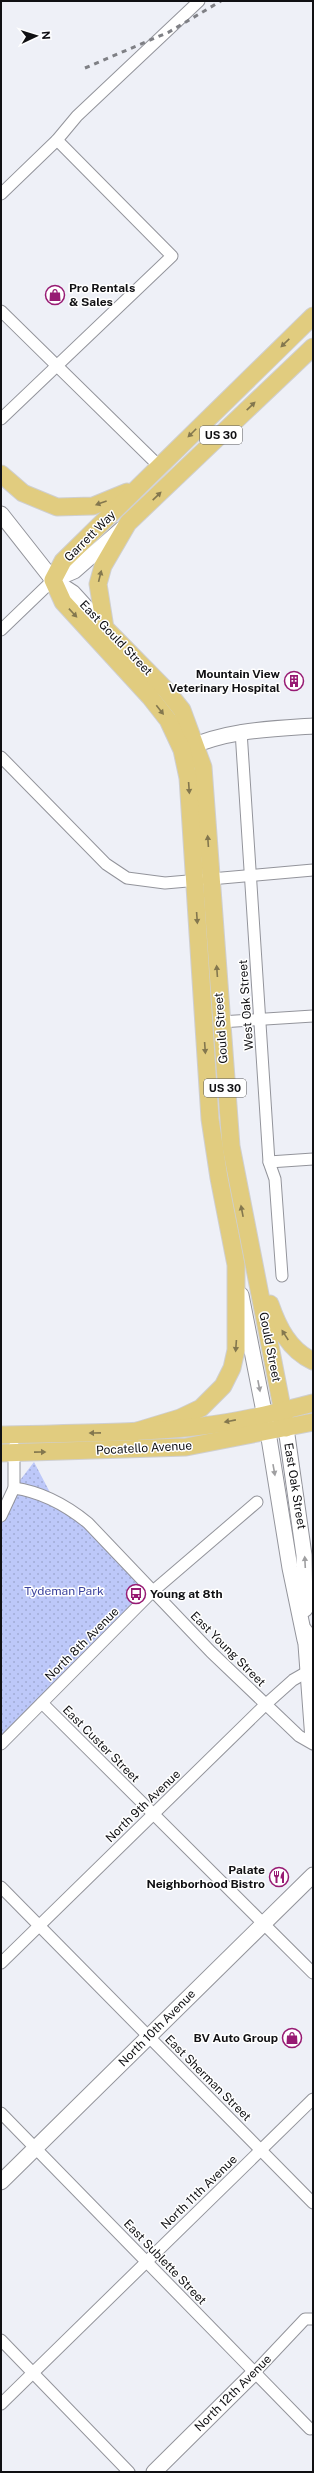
<svg xmlns="http://www.w3.org/2000/svg" width="314" height="2473" viewBox="0 0 314 2473" font-family="'Public Sans',sans-serif">
	<style>
		.park { fill: url(#park-dots) }
		.lines { fill: none; stroke-linecap: round; stroke-linejoin: round }
		.street-casing { stroke: #93949b; stroke-width: 13 }
		.secondary-casing { stroke: #93949b; stroke-width: 17 }
		.primary-casing { stroke: #cfcfd0; stroke-width: 19 }
		.street { stroke: #fff; stroke-width: 11 }
		.secondary { stroke: #fff; stroke-width: 15 }
		.primary { stroke: #e1cc7f; stroke-width: 17 }
		.rail { stroke: #7f8085; stroke-width: 3; stroke-dasharray: 5 5; stroke-linecap: butt }
		.oneway { fill: #83774e }
		.oneway2 { fill: #9f9fa1 }
		.labels { text-anchor: middle; stroke-width: 3; stroke-linejoin: round; paint-order: stroke }
		.shield { fill: #fff; stroke: #58585a; stroke-width: 1 }
		.shield-label { font-size: 11px; font-weight: bold; fill: #101013 }
		.poi-label { font-size: 12px; font-weight: bold; fill: #101013; stroke: #fff; text-anchor: end }
		.street-label { font-size: 12px; fill: #101013; stroke: #fff }
		.park-label { font-size: 12px; fill: #3c439c; stroke: #fff }
	</style>
	<defs>
		<pattern id="park-dots" width="8" height="8" patternUnits="userSpaceOnUse"><rect width="8" height="8" fill="#bdc8f9"/><path d="M2 2h.1M6 6h.1" fill="none" stroke="#a1abd5" stroke-width="1.8" stroke-linecap="round"/></pattern>
	</defs>
	<rect width="100%" height="100%" fill="#eef0f7"/>
	<path class="park" d="M34,1462L54,1500L71,1509L152,1592L1,1744V1516L14,1488Z"/>
	<g class="lines">
		<defs>
			<g id="street">
				<path d="M1,194L57,140L77,116L199,1"/>
				<path d="M1,311L159,466"/>
				<path d="M1,419L172,256L57,140"/>
				<path d="M1,630L53,580"/>
				<path d="M241,731L269,1162L275,1179L282,1276"/>
				<path d="M1,757L106,864L127,878L165,883L313,870"/>
				<path d="M220,1022L313,1016"/>
				<path d="M269,1162L313,1159"/>
				<path d="M14,1488C42,1492 66,1505 88,1523L211,1652L299,1736L313,1744"/>
				<path d="M1,1516L14,1488V1447"/>
				<path d="M42,1703L313,1973"/>
				<path d="M1,1744L152,1592L257,1502"/>
				<path d="M1,1887L313,2203"/>
				<path d="M1,1963L265,1705L293,1680L307,1672"/>
				<path d="M1,2113L310,2429"/>
				<path d="M1,2340L129,2472"/>
				<path d="M255,2372L305,2319H313"/>
				<path d="M1,2404L313,2099"/>
			</g>
			<g id="secondary">
				<path d="M1,514L53,580L73,593L105,628"/>
				<path d="M53,580L74,571L122,529"/>
				<path d="M185,749C227,730 268,729 313,726"/>
				<path d="M241,1295L268,1432L290,1568L305,1640"/>
				<path d="M286,1428L304,1555L305,1609"/>
				<path d="M305,1631L313,1740"/>
				<path d="M1,2182L313,1875"/>
				<path d="M154,2472L255,2372"/>
			</g>
			<g id="primary">
				<path d="M1,474L23,493L57,507L93,506L127,492"/>
				<path d="M270,1304C278,1327 289,1350 313,1361"/>
				<path d="M286,1428L231,1146L203,767L182,710L166,690L105,628L98,584L103,566L128,523L313,347"/>
				<path d="M134,1432L180,1418L201,1408L223,1386L232,1368L236,1350V1265L219,1178L210,1119L188,778L182,750L168,720L150,697L63,602L53,580L63,561L313,316"/>
				<path d="M1,1435C68,1433 136,1434 202,1426C240,1422 277,1412 313,1403"/>
				<path d="M1,1453L186,1447L313,1422"/>
			</g>
		</defs>
		<use href="#street" class="street-casing"/>
		<use href="#secondary" class="secondary-casing"/>
		<use href="#primary" class="primary-casing"/>
		<use href="#street" class="street"/>
		<use href="#secondary" class="secondary"/>
		<use href="#primary" class="primary"/>
		<path class="rail" d="M85,68L169,32L221,1"/>
	</g>
	<defs><path id="oneway-solid" d="M-6-.8H1V-3.2L6.5 0L1 3.2V.8H-6Z"/></defs>
	<g class="oneway">
		<use href="#oneway-solid" transform="translate(285 343) rotate(136)"/>
		<use href="#oneway-solid" transform="translate(251 406) rotate(-44)"/>
		<use href="#oneway-solid" transform="translate(192 433) rotate(135)"/>
		<use href="#oneway-solid" transform="translate(157 496) rotate(-44)"/>
		<use href="#oneway-solid" transform="translate(101 503) rotate(160)"/>
		<use href="#oneway-solid" transform="translate(100 576) rotate(-76)"/>
		<use href="#oneway-solid" transform="translate(73 613) rotate(47)"/>
		<use href="#oneway-solid" transform="translate(160 710) rotate(52)"/>
		<use href="#oneway-solid" transform="translate(189 788) rotate(86)"/>
		<use href="#oneway-solid" transform="translate(208 841) rotate(-94)"/>
		<use href="#oneway-solid" transform="translate(197 918) rotate(86)"/>
		<use href="#oneway-solid" transform="translate(217 971) rotate(-94)"/>
		<use href="#oneway-solid" transform="translate(205 1048) rotate(86)"/>
		<use href="#oneway-solid" transform="translate(242 1211) rotate(-101)"/>
		<use href="#oneway-solid" transform="translate(285 1335) rotate(-123)"/>
		<use href="#oneway-solid" transform="translate(236 1346) rotate(94)"/>
		<use href="#oneway-solid" transform="translate(230 1421) rotate(169)"/>
		<use href="#oneway-solid" transform="translate(95 1433) rotate(179)"/>
		<use href="#oneway-solid" transform="translate(40 1452) rotate(-1)"/>
	</g>
	<g class="oneway2">
		<use href="#oneway-solid" transform="translate(259 1386) rotate(79)"/>
		<use href="#oneway-solid" transform="translate(274 1470) rotate(80)"/>
		<use href="#oneway-solid" transform="translate(305 1562) rotate(-93)"/>
	</g>
	<defs>
		<symbol id="shop-ring" viewBox="-11 -11 22 22"><circle r="9.5" fill="#fff" stroke="#971a73" stroke-width="1.5"/><path d="M-5-2.5h2.3a2.7 3.5 0 0 1 5.4 0H5L5.5 6h-11ZM-1.5-2.5h3a1.5 2.3 0 0 0-3 0Z" fill="#971a73"/></symbol>
		<symbol id="building-ring" viewBox="-11 -11 22 22"><circle r="9.5" fill="#fff" stroke="#971a73" stroke-width="1.5"/><path d="M-4-6H4V6H1V3H-1V6H-4ZM-2.5-4.3h1.7v1.8h-1.7ZM.8-4.3h1.7v1.8H.8ZM-2.5-1h1.7V.8h-1.7ZM.8-1h1.7V.8H.8Z" fill="#971a73"/></symbol>
		<symbol id="bus-ring" viewBox="-11 -11 22 22"><circle r="9.5" fill="#fff" stroke="#971a73" stroke-width="1.5"/><path d="M-5-6H5V4H4V6H2V4H-2V6H-4V4H-5ZM-3.5-4V0h7V-4ZM-3.5 1.2v1.5H-2V1.2ZM2 1.2v1.5H3.5V1.2Z" fill="#971a73"/></symbol>
		<symbol id="restaurant-ring" viewBox="-11 -11 22 22"><circle r="9.5" fill="#fff" stroke="#971a73" stroke-width="1.5"/><path d="M-5-6h1v4h1v-4h1v4h1v-4h1v5L-1.5 .5V6h-2V.5L-5-1ZM5-6V6H3V1.5H1.5Q1.5-4 5-6Z" fill="#971a73"/></symbol>
	</defs>
	<g fill-rule="evenodd">
		<use href="#shop-ring" x="44" y="284" width="22" height="22"/>
		<use href="#building-ring" x="283" y="670" width="22" height="22"/>
		<use href="#bus-ring" x="125" y="1583" width="22" height="22"/>
		<use href="#restaurant-ring" x="268" y="1866" width="22" height="22"/>
		<use href="#shop-ring" x="281" y="2027" width="22" height="22"/>
	</g>
	<g class="labels">
		<g class="shield">
			<rect x="200" y="426" width="42" height="18" rx="3"/>
			<rect x="204" y="1079" width="42" height="18" rx="3"/>
		</g>
		<g class="shield-label">
			<text x="221" y="439">US 30</text>
			<text x="225" y="1092">US 30</text>
		</g>
		<g class="poi-label">
			<text x="69" y="292" text-anchor="start">Pro Rentals<tspan x="69" dy="14">&amp; Sales</tspan></text>
			<text x="280" y="678">Mountain View<tspan x="280" dy="14">Veterinary Hospital</tspan></text>
			<text x="150" y="1598" text-anchor="start">Young at 8th</text>
			<text x="265" y="1874">Palate<tspan x="265" dy="14">Neighborhood Bistro</tspan></text>
			<text x="278" y="2042">BV Auto Group</text>
		</g>
		<g class="street-label">
			<text transform="translate(90 536) rotate(-45)" y="4">Garrett Way</text>
			<text transform="translate(116 638) rotate(46)" y="4">East Gould Street</text>
			<text transform="translate(246 1005) rotate(-94)" y="4">West Oak Street</text>
			<text transform="translate(221 1028) rotate(-94)" y="4">Gould Street</text>
			<text transform="translate(270 1347) rotate(79)" y="4">Gould Street</text>
			<text transform="translate(144 1448) rotate(-3)" y="4">Pocatello Avenue</text>
			<text transform="translate(295 1486) rotate(81)" y="4">East Oak Street</text>
			<text transform="translate(82 1644) rotate(-45)" y="4">North 8th Avenue</text>
			<text transform="translate(228 1649) rotate(45)" y="4">East Young Street</text>
			<text transform="translate(101 1744) rotate(45)" y="4">East Custer Street</text>
			<text transform="translate(143 1806) rotate(-44)" y="4">North 9th Avenue</text>
			<text transform="translate(157 2028) rotate(-45)" y="4">North 10th Avenue</text>
			<text transform="translate(208 2078) rotate(45)" y="4">East Sherman Street</text>
			<text transform="translate(199 2192) rotate(-44)" y="4">North 11th Avenue</text>
			<text transform="translate(165 2262) rotate(46)" y="4">East Sublette Street</text>
			<text transform="translate(233 2393) rotate(-45)" y="4">North 12th Avenue</text>
		</g>
		<g class="park-label">
			<text x="64" y="1595">Tydeman Park</text>
		</g>
	</g>
	<rect width="314" height="2473" fill="none" stroke="#101013" stroke-width="4"/>
	<g transform="translate(36 36) rotate(86)" stroke="#ffffff" stroke-width="3" paint-order="stroke">
	<path d="M0-3L7 15L0 10L-7 15Z" fill="#101013"/>
	<text y="-6" font-size="11" font-weight="bold" text-anchor="middle" fill="#101013">N</text>
	</g>
</svg>
